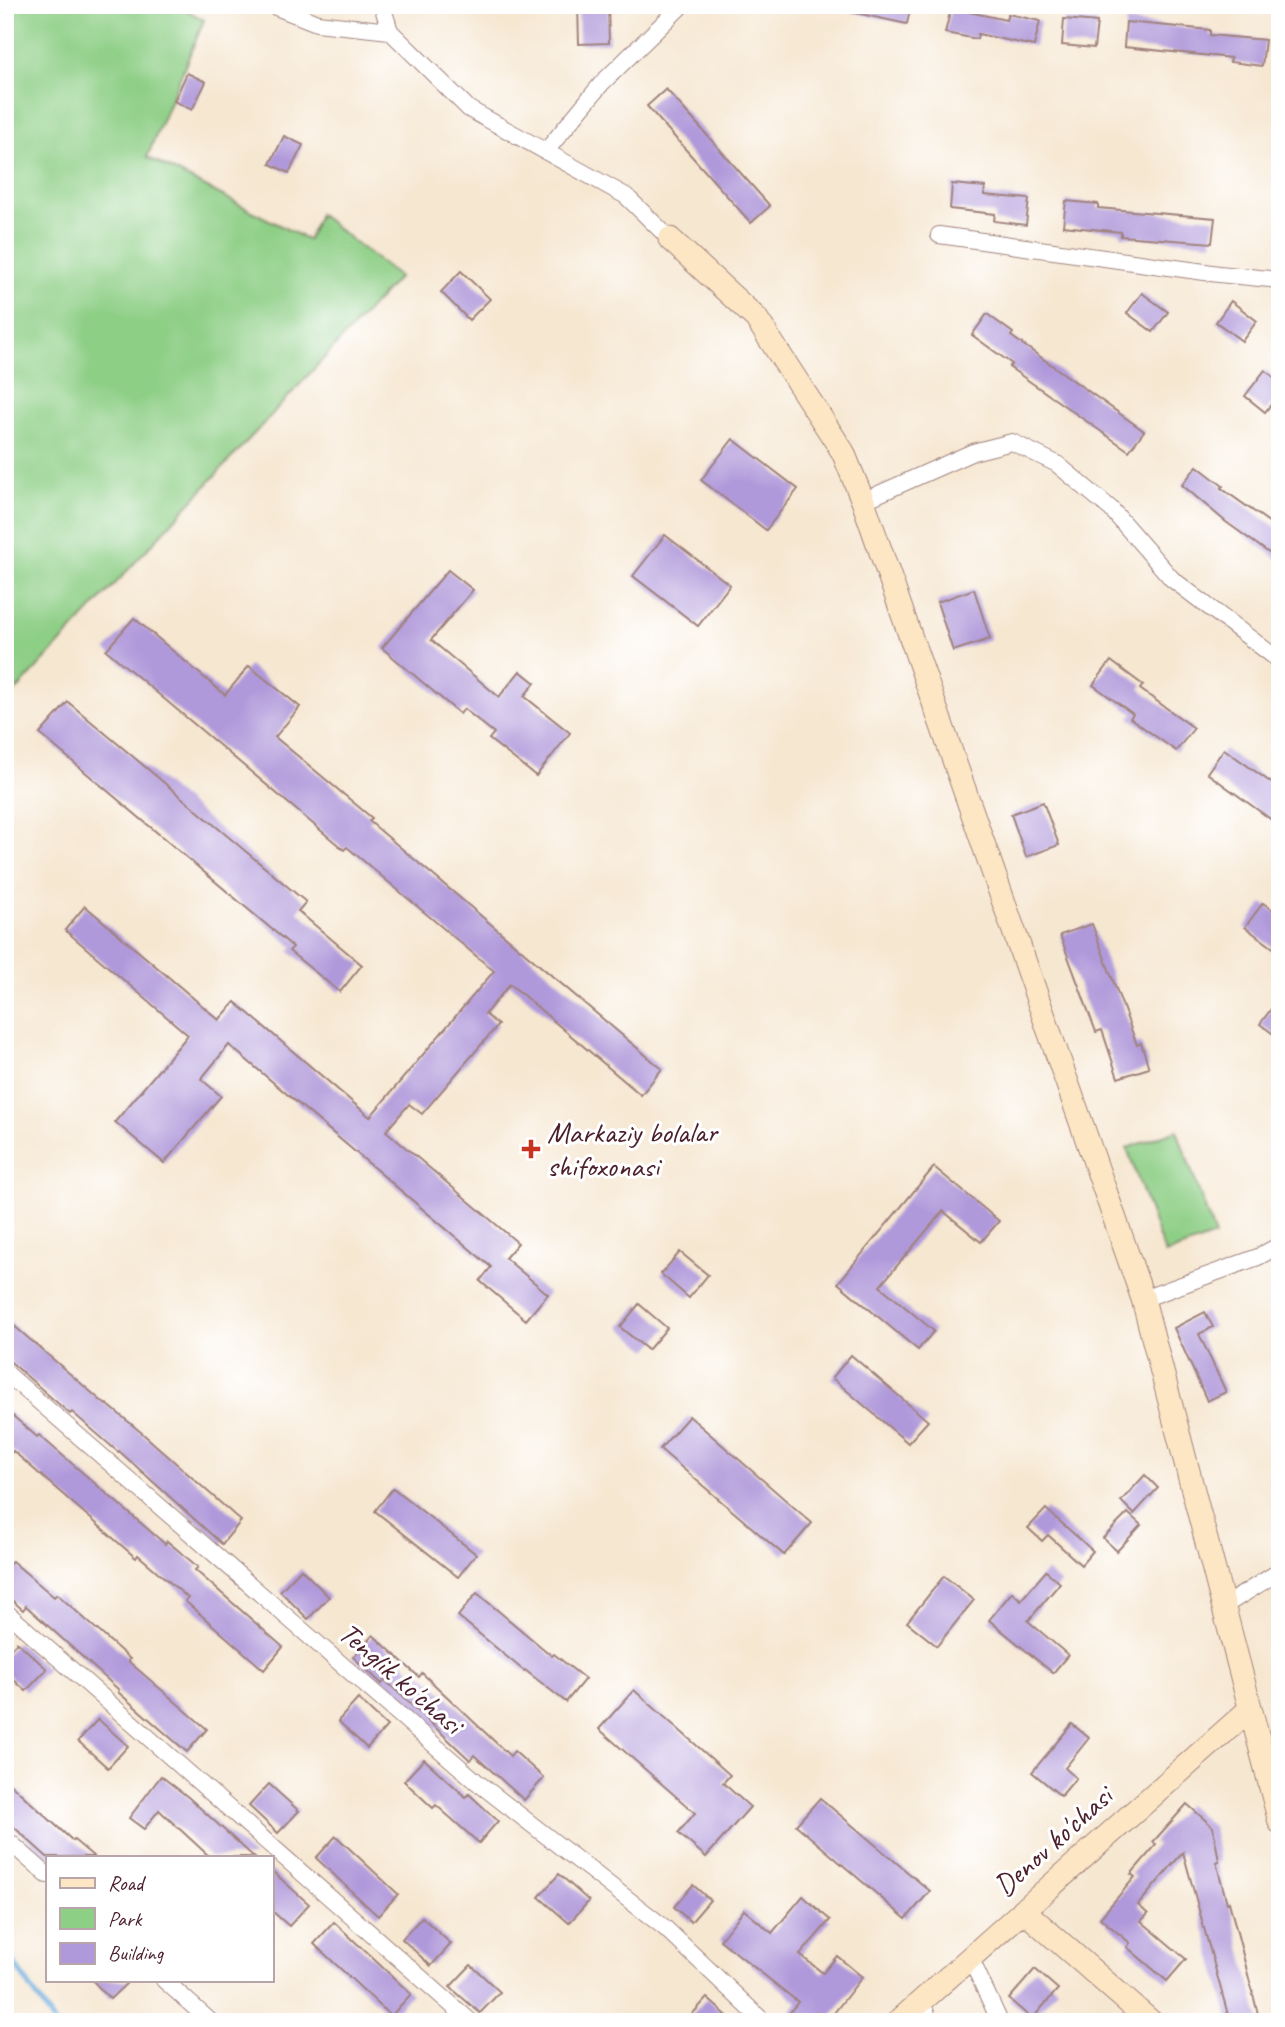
<svg xmlns="http://www.w3.org/2000/svg" width="1285" height="2027" viewBox="0 0 1285 2027" font-family="Caveat,sans-serif">
	<style>
		.green { fill: #8ecf86; stroke: #6c7758; stroke-width: 2 }
		.lines { fill: none; stroke-linecap: round; stroke-linejoin: round }
		.stream { stroke: #66aadb; stroke-width: 5 }
		.building { fill: #b099da }
		.street-casing { stroke: #a0837e; stroke-width: 18 }
		.secondary-casing { stroke: #a0837e; stroke-width: 25 }
		.street { stroke: #fff; stroke-width: 16 }
		.secondary { stroke: #fce6c4; stroke-width: 23 }
		.poi-dot { fill: #c8321e; stroke: #fff; stroke-width: 2.5 }
		.labels { text-anchor: middle; stroke-width: 6; stroke-linejoin: round; paint-order: stroke }
		.poi-label { font-size: 30px; fill: #4a1f2b; stroke: #fff; text-anchor: start }
		.street-label { font-size: 30px; fill: #4a1f2b; stroke: #fff }
	</style>
	<rect width="100%" height="100%" fill="#fff"/>
	<filter id="ink" filterUnits="userSpaceOnUse"><feTurbulence type="fractalNoise" baseFrequency=".0143" numOctaves="2"/><feDisplacementMap in="SourceGraphic" scale="14" xChannelSelector="R" yChannelSelector="G"/><feConvolveMatrix kernelMatrix="1 2 1 2 8 2 1 2 1" color-interpolation-filters="sRGB"/></filter>
	<filter id="wash" filterUnits="userSpaceOnUse"><feTurbulence type="fractalNoise" baseFrequency=".00686" numOctaves="4" result="noise"/><feDisplacementMap in="SourceGraphic" scale="28" xChannelSelector="R" yChannelSelector="G"/><feGaussianBlur stdDeviation="1.57" result="paint"/><feColorMatrix in="noise" values="0 0 0 0 0 0 0 0 0 0 0 0 0 0 0 0 0 1.4 0 .05"/><feComposite in="paint" operator="in"/></filter>
	<g filter="url(#wash)">
		<rect width="100%" height="100%" fill="#f6e7d1"/>
		<g class="green">
			<path d="M5,5H177L204,20L147,157L308,240L319,214L399,277L5,703Z"/>
			<path d="M1177,1130L1215,1236L1165,1254L1127,1148Z"/>
		</g>
		<g class="lines">
			<path class="stream" d="M5,1950L54,2022"/>
		</g>
		<g id="blocks">
			<g class="building">
				<path d="M578,5H608L609,43L579,44Z"/>
				<path d="M851,5H911L907,24L851,12Z"/>
				<path d="M951,8L1006,20L1008,14L1040,21L1034,46L978,34L977,39L945,33Z"/>
				<path d="M1064,19L1097,22L1094,48L1062,45Z"/>
				<path d="M1126,22L1210,30V35L1265,40L1262,66L1230,62L1231,58L1124,47Z"/>
				<path d="M187,73L206,82L192,110L174,101Z"/>
				<path d="M666,89L770,206L751,223L647,106Z"/>
				<path d="M284,136L303,145L289,173L270,164Z"/>
				<path d="M952,184L985,187L984,195L1029,199L1026,225L994,221L995,214L950,209Z"/>
				<path d="M1066,201L1098,204V208L1215,218L1212,243L1121,236V232L1063,226Z"/>
				<path d="M461,271L490,299L469,320L441,292Z"/>
				<path d="M1142,293L1168,312L1153,332L1127,313Z"/>
				<path d="M1231,301L1257,321L1242,341L1216,322Z"/>
				<path d="M987,314L1013,333L1011,336L1144,431L1129,451L1009,367L1012,364L972,335Z"/>
				<path d="M1265,370L1280,382V393L1265,412L1245,396Z"/>
				<path d="M733,439L798,489L766,530L701,480Z"/>
				<path d="M1197,466L1223,486L1221,488L1280,530V561L1226,522L1182,485Z"/>
				<path d="M665,535L730,585L698,626L633,576Z"/>
				<path d="M448,570L473,590L431,640L499,697L520,671L535,683L524,696L570,733L536,776L489,739L494,733L464,709L460,714L382,648Z"/>
				<path d="M974,589L990,639L953,651L937,602Z"/>
				<path d="M134,618L225,695L249,666L300,707L275,737L372,818L369,821L662,1069L641,1095L510,984L485,1014L498,1025L422,1114L409,1104L386,1131L518,1243L505,1258L548,1294L526,1320L480,1281L491,1267L229,1045L201,1079L221,1096L164,1163L115,1122L188,1035L65,930L85,906L219,1020L235,1002L370,1117L494,971L347,847L344,850L106,650Z"/>
				<path d="M1111,661L1143,685L1140,689L1194,728L1176,751L1130,718L1133,714L1093,685Z"/>
				<path d="M68,702L306,902L298,911L362,965L340,992L289,951L293,947L40,734Z"/>
				<path d="M1224,749L1280,789V826L1207,773Z"/>
				<path d="M1043,802L1059,845L1026,857L1011,814Z"/>
				<path d="M1263,903L1280,915V953L1245,927Z"/>
				<path d="M1092,924L1137,1045L1141,1043L1149,1068L1118,1078L1102,1030L1096,1032L1060,935Z"/>
				<path d="M1280,997V1039L1260,1024Z"/>
				<path d="M934,1167L999,1221L981,1242L943,1211L880,1286L934,1331L918,1350L838,1283Z"/>
				<path d="M680,1252L708,1275L689,1298L661,1274Z"/>
				<path d="M639,1304L667,1328L648,1350L620,1327Z"/>
				<path d="M1205,1312L1213,1327L1199,1334L1226,1392L1207,1401L1174,1328Z"/>
				<path d="M5,1318L106,1405L107,1404L142,1433L241,1521L222,1544L119,1451L118,1452L72,1412L70,1414L5,1357Z"/>
				<path d="M851,1355L928,1421L908,1443L832,1378Z"/>
				<path d="M5,1409L37,1437L39,1435L165,1544L167,1541L198,1567L195,1570L283,1647L264,1670L185,1601L188,1598L138,1555L136,1558L13,1451L5,1460Z"/>
				<path d="M689,1416L812,1523L784,1555L660,1449Z"/>
				<path d="M1145,1475L1158,1488L1134,1514L1121,1501Z"/>
				<path d="M393,1488L476,1554L458,1577L375,1511Z"/>
				<path d="M1046,1509L1093,1551L1081,1565L1048,1535L1042,1541L1028,1528Z"/>
				<path d="M1128,1513L1141,1525L1117,1551L1103,1538Z"/>
				<path d="M12,1561L54,1597L57,1594L130,1659L128,1661L207,1729L187,1752L118,1692L119,1690L26,1606L23,1610L5,1594V1569Z"/>
				<path d="M301,1569L329,1597L308,1619L280,1591Z"/>
				<path d="M1046,1571L1060,1583L1028,1621L1068,1655L1053,1673L989,1620L1012,1592L1021,1600Z"/>
				<path d="M944,1576L974,1600L937,1646L907,1622Z"/>
				<path d="M477,1593L552,1656L554,1654L585,1679L566,1702L525,1670L524,1671L458,1616Z"/>
				<path d="M373,1635L419,1677L422,1673L510,1756L514,1751L544,1778L524,1800L474,1755L470,1760L385,1680L382,1684L353,1657Z"/>
				<path d="M17,1642L47,1669L26,1691L5,1672V1655Z"/>
				<path d="M634,1690L730,1775L723,1783L750,1807L706,1857L678,1833L695,1813L599,1729Z"/>
				<path d="M358,1699L387,1726L367,1748L338,1721Z"/>
				<path d="M98,1719L128,1746L108,1768L78,1741Z"/>
				<path d="M1072,1724L1089,1738L1065,1768L1076,1778L1061,1796L1032,1772Z"/>
				<path d="M424,1759L466,1797L469,1794L498,1821L479,1843L436,1805L433,1808L404,1781Z"/>
				<path d="M161,1776L188,1797L254,1857H210L159,1810L144,1829L129,1818Z"/>
				<path d="M5,1779L73,1841L74,1840L94,1857H47L5,1819Z"/>
				<path d="M269,1784L299,1811L278,1833L249,1806Z"/>
				<path d="M820,1798L930,1891L906,1919L796,1825Z"/>
				<path d="M1187,1804L1213,1827L1219,1861L1216,1862L1227,1903L1229,1902L1243,1955L1260,2022H1230L1183,1852L1138,1905L1148,1914L1141,1921L1186,1959L1167,1981L1127,1947L1130,1943L1100,1918L1135,1877L1131,1874L1156,1845L1153,1842Z"/>
				<path d="M336,1836L398,1894L378,1916L316,1858Z"/>
				<path d="M271,1870L309,1904L289,1926L271,1910Z"/>
				<path d="M559,1874L589,1901L569,1923L539,1897Z"/>
				<path d="M693,1885L710,1900L691,1922L674,1907Z"/>
				<path d="M803,1896L830,1920L800,1955L823,1973L837,1956L862,1977L827,2022H795L787,2016L798,2002L720,1940L744,1910L772,1933Z"/>
				<path d="M422,1917L451,1944L431,1966L402,1939Z"/>
				<path d="M334,1922L411,1994L391,2016L314,1944Z"/>
				<path d="M471,1965L500,1992L480,2013L450,1987Z"/>
				<path d="M1035,1969L1058,1989L1032,2019L1009,1999Z"/>
				<path d="M92,1980H130L110,1999Z"/>
				<path d="M707,1998L734,2022H685Z"/>
			</g>
		</g>
	</g>
	<g filter="url(#ink)">
		<use href="#blocks" fill-opacity="0" stroke="#a0837e" stroke-width="2"/>
		<g class="lines">
			<defs>
				<g id="street">
					<path d="M271,5L317,23L390,31"/>
					<path d="M382,5L390,31L469,109L626,196L670,239"/>
					<path d="M546,151L602,83L682,5"/>
					<path d="M939,235L1219,274L1280,280"/>
					<path d="M863,501L973,452L1012,442L1057,464L1111,509L1172,579L1280,661"/>
					<path d="M1143,1299L1258,1257L1280,1245"/>
					<path d="M5,1372L477,1782L665,1928L764,2022"/>
					<path d="M1224,1606L1280,1571"/>
					<path d="M5,1611L471,2022"/>
					<path d="M5,1838L47,1875"/>
					<path d="M970,1957L1000,2022"/>
					<path d="M164,1980L211,2022"/>
					<path d="M921,2001L930,2022"/>
				</g>
				<g id="secondary">
					<path d="M670,239L756,318L843,452L863,501L1143,1299L1280,1822"/>
					<path d="M1023,1910L1151,2022"/>
					<path d="M898,2022L1250,1709"/>
				</g>
			</defs>
			<use href="#street" class="street-casing"/>
			<use href="#secondary" class="secondary-casing"/>
			<use href="#street" class="street"/>
			<use href="#secondary" class="secondary"/>
		</g>
	</g>
	<path class="poi-dot" d="M527.5 1138.5h7v7h7v7h-7v7h-7v-7h-7v-7h7z"/>
	<g class="labels">
		<g class="poi-label">
			<text x="547" y="1142">Markaziy bolalar<tspan x="547" dy="34">shifoxonasi</tspan></text>
		</g>
		<g class="street-label">
			<text transform="translate(401 1678) rotate(41)" y="10">Tenglik ko'chasi</text>
			<text transform="translate(1053 1841) rotate(-42)" y="10">Denov ko'chasi</text>
		</g>
	</g>
	<rect width="1285" height="2027" fill="none" stroke="#fff" stroke-width="28"/>
	<rect x="46" y="1856" width="228" height="126" fill="#ffffff" stroke="#b7a5aa" stroke-width="2"/>
	<rect x="60" y="1878" width="35" height="10" fill="#fce6c4" stroke="#b7a5aa" stroke-width="2"/>
	<text x="108" y="1890" font-size="21" fill="#4a1f2b">Road</text>
	<rect x="60" y="1908" width="35" height="21" fill="#8ecf86" stroke="#b7a5aa" stroke-width="2"/>
	<text x="108" y="1926" font-size="21" fill="#4a1f2b">Park</text>
	<rect x="60" y="1943" width="35" height="21" fill="#b099da" stroke="#b7a5aa" stroke-width="2"/>
	<text x="108" y="1960" font-size="21" fill="#4a1f2b">Building</text>
</svg>
